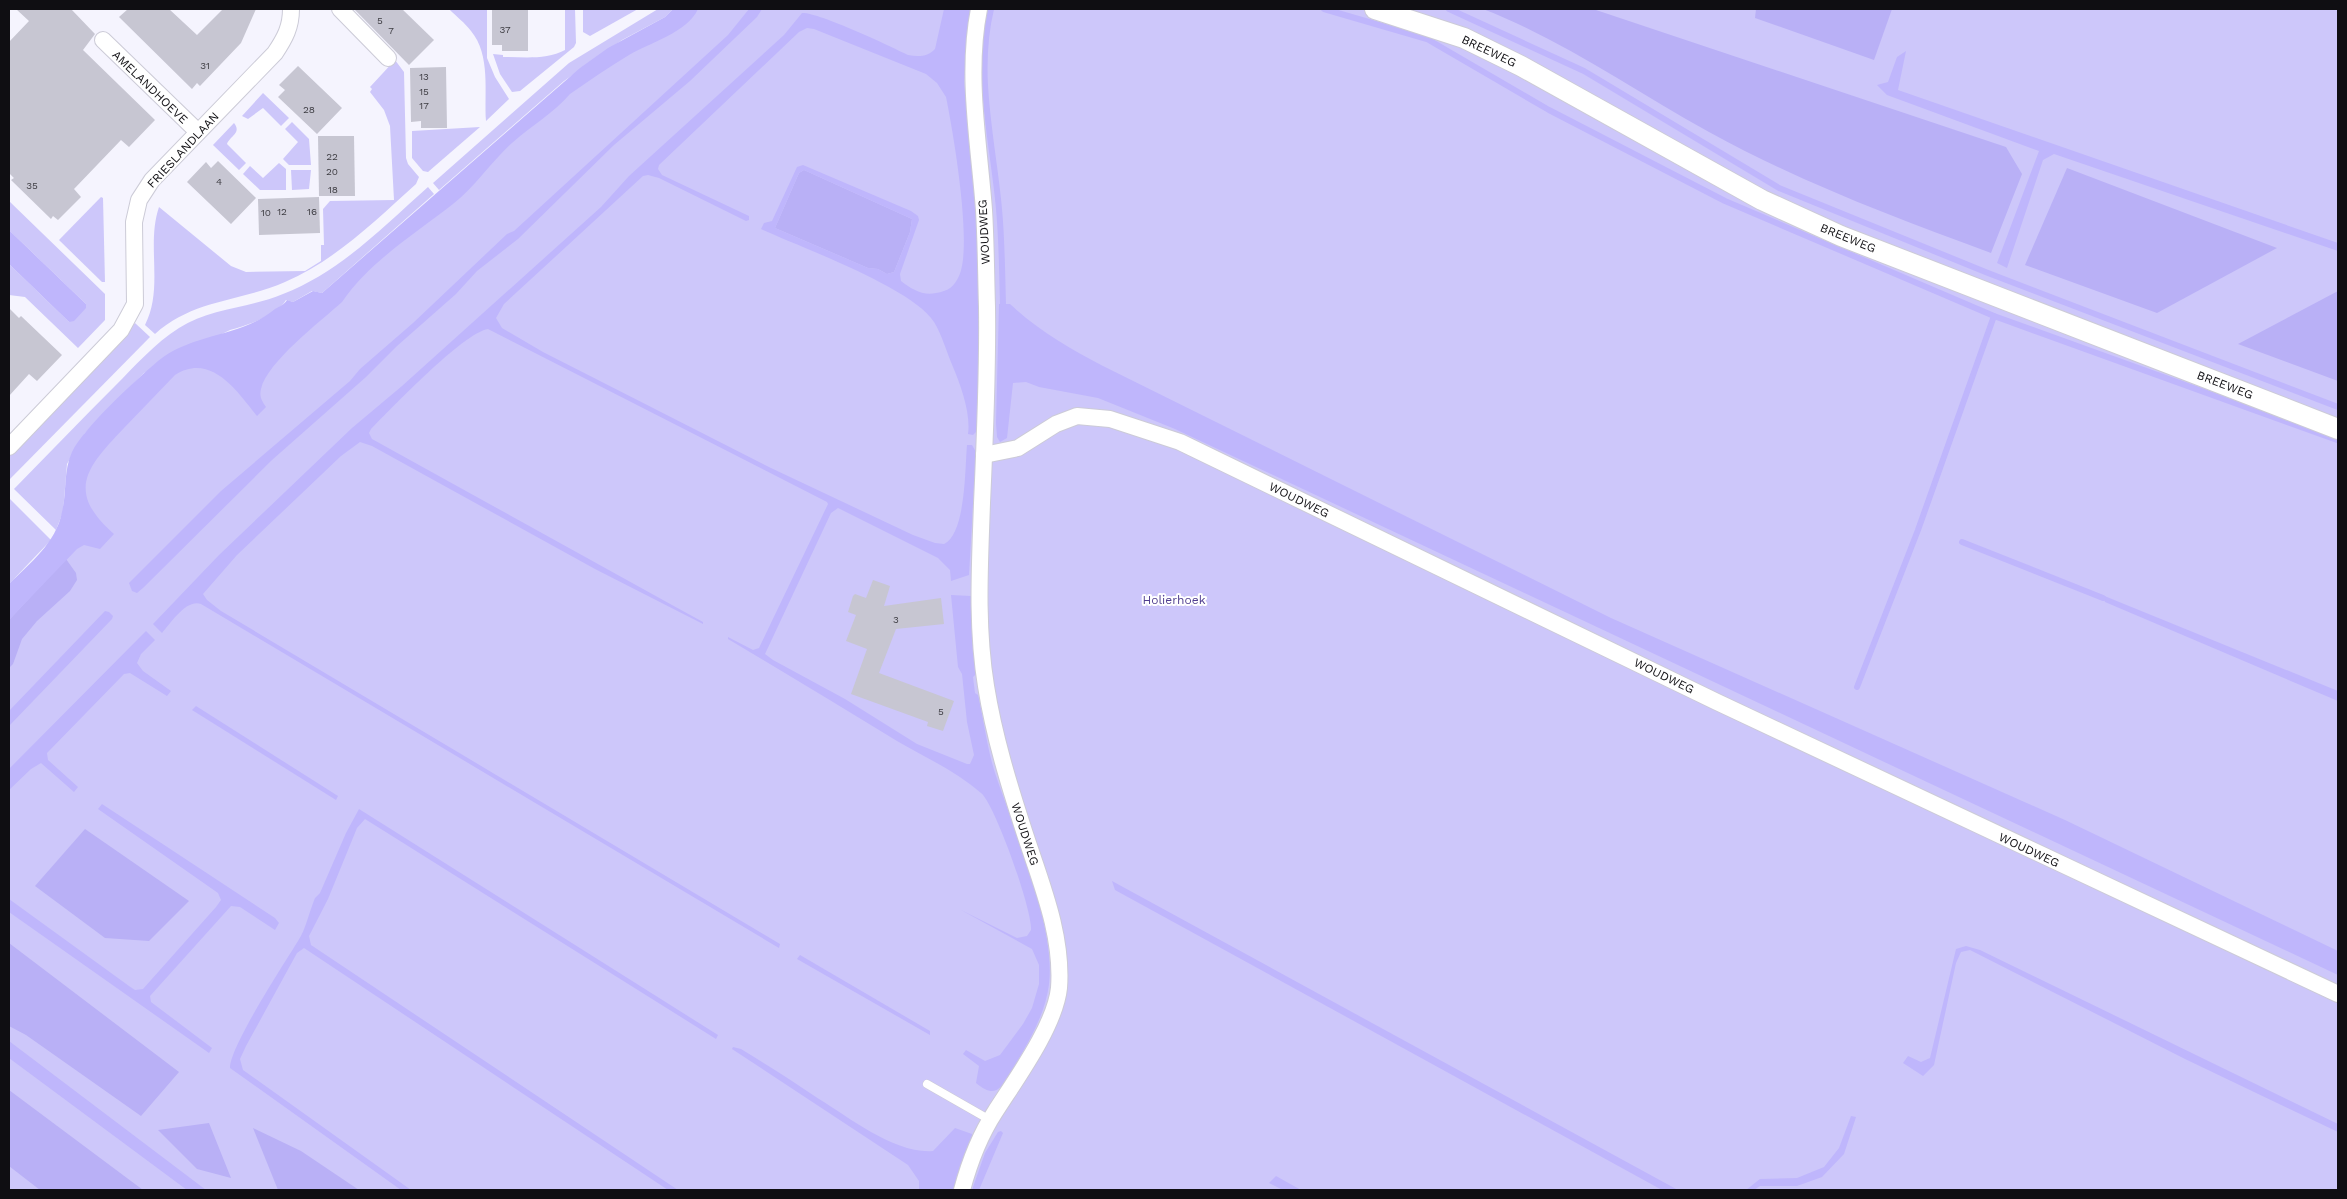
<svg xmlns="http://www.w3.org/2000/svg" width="2347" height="1199" viewBox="0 0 2347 1199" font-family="'Work Sans',sans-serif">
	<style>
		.green { fill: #cdc7fa }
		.forest { fill: #b9b0f6 }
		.water { fill: #bfb6fc; fill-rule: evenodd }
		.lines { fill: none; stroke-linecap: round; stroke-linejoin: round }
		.stream { stroke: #bfb6fc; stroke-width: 6 }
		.building { fill: #c7c6d2 }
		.service-casing { stroke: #cccbd7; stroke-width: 9 }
		.minor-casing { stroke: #cccbd7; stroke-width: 18 }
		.tertiary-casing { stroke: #cccbd7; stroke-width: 22 }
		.service { stroke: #fff; stroke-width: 8 }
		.minor { stroke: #fff; stroke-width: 16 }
		.tertiary { stroke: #fff; stroke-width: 20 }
		.labels { text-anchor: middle; stroke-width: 4; stroke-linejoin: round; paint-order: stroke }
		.number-label { font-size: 10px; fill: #3d3c42 }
		.street-label { font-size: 12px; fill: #0f0e12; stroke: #fff }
		.park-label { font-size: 12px; fill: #503e8f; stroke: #fff }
	</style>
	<rect width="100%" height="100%" fill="#f5f4fe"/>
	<g class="green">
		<path d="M449,9H487V58L495,77L509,99L486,121C484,93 491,55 471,31C465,23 456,16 449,9Z"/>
		<path d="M565,9H575L576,43L574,47L520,91L512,92L500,74L493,54L503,55V57C524,57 547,60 565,50Z"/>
		<path d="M583,9H638L590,36L583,32Z"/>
		<path d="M658,9H673L665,17L622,40L564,81L439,190L433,183L569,63Z"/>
		<path d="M687,9H2338V1190H9V606L69,537L81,452L175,363L320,302L588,72Z"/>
		<path d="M395,60L404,72L406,158L408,164L419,177L416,184C376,220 336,260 285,282C240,302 194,299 155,334L145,325C164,288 146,245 159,207L231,266L246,272L305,271L321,261V245H324L323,209L330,201L394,200L390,126L384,110L370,92L372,89L370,87Z"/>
		<path d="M263,93L289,118L281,126L263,108L248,119L242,116Z"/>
		<path d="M292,122L309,139L311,165H289L283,159L298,142L285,129Z"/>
		<path d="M234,123C242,133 230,136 227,144L246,163L239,170L213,145Z"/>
		<path d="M480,127L428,172L423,171L412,158V131Z"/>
		<path d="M279,163L286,169V190H260L243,174L250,166L263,178Z"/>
		<path d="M291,170H311L309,189L292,190Z"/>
		<path d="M428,187L434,194L322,293L312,291L293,302L286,300C278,315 246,326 230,330L144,373L85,433L67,464L63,512L56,530L14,489C48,454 81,420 115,386C135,366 155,343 179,328C210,308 250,308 283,294C340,272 383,227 428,187Z"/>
		<path d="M101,197L103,198L105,282H102L59,240Z"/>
		<path d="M9,201L105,294V320L78,348L25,297L9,295V264L69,322L86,304L9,230Z"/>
		<path d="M135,323L150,337L9,480V456Z"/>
		<path d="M9,498L51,540L9,584Z"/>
	</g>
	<g class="forest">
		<path d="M1483,9H1593L2006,147L2022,174L1991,253C1893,217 1800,182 1709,132C1634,91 1563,40 1483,9Z"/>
		<path d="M1756,9H1892L1874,60L1755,18Z"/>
		<path d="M2067,168L2277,248L2157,313L2025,265Z"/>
		<path d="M804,170L912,219L910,232L894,272L887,274L878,269L868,268L775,228L799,173Z"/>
		<path d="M2338,291V381L2238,344Z"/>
		<path d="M66,559L76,573L77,580L70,591L37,621L22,639L13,664L9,668V620Z"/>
		<path d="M85,829L189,901L149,941L105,938L35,886Z"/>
		<path d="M9,943L179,1072L141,1116L26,1035L9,1026Z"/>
		<path d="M9,1090L143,1190H40L9,1166Z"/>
		<path d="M209,1123L231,1178L197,1169L158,1130Z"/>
		<path d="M253,1128L301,1151L359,1190H278Z"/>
	</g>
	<g class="water">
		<path d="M673,9H698C688,32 649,43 629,55C609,67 590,80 570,94C554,113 531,126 512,143C491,162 476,186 453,204C416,233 369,262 342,302C320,322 267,362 261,389C259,397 262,401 266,407L257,416C237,391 211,352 175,375C158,393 141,410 124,428C87,467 65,491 114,534L100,549L84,545L77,549L9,620V584C30,563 56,543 62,512C67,492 63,472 72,452C84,427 136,380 158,361C192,333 242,337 275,309C280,306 284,305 287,300L293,302L313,291L322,293L580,68L608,48L665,17Z"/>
		<path d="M749,9H762L757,17L690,81L614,145L518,239L477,271L456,294L397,346L366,377L272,460L143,588L137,593L132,591L129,583L221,491L350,381L360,369L413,323L507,234L514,231L728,35Z"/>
		<path d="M944,9H970L964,82L981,249L977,431L973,435L968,434C971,414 961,386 953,367C947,353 942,335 934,322C913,288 800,247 761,229L764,223L772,221L797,167L803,165L911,211L918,216L919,220L900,274L901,281C911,289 923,296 936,293C948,291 954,287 959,276C973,247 953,131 946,97L937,83L926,74L814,29L807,28L799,32L659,165L658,169L662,175L749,216V220L746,221L659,178L648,175L643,176L504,304L496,318L502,328L543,352L771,468L913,535L935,543L944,544C966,534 965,467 967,445H972L976,452L969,575L951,581L950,570L938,558L838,508L831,513L765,654L773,660L845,699L917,744L967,764H970L974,755L967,722L962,674L958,667L951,595L971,596L976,674L973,677L975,693L978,695C984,721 987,748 995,773C1014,830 1056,925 1049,984C1045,1017 1026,1046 1010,1074C999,1092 993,1097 976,1083L979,1066L963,1054L966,1050L985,1061L1000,1055L1023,1024L1032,1008L1039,984V965L1032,949L961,910L1017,938L1027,936L1031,930C1033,912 995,804 981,793C957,772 925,757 897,741C841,707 785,673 728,639V637L753,650L759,648L828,504L827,502L488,329C463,333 392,408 371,429L369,433L372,439L672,605L703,622V624L595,569L372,446L360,442L341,456L237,555L203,594L207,600L221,611L780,944L779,948L201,604C186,599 171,623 162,633L153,624L219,555L352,428L402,386L601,207L629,176L784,35L802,13C818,12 890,46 908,55C918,57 928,57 935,49ZM804,170L912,219L910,232L894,272L887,274L878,269L868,268L775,228L799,173Z"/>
		<path d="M1906,51L1898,90L2338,243V251L2054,154L2043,160L2007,268L1997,263L2039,151L1887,95L1877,85L1888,82L1897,57Z"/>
		<path d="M9,230L86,304V308L74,321L69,322L9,264Z"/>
		<path d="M999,304H1010C1038,330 1069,348 1103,366L1611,618L2065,820L2338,951V975L1175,429L1098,398L1039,387L1026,382L1013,383L1007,438L1000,442L997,437L996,423Z"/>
		<path d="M2102,595L2338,691V701L2105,602Z"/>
		<path d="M105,611L109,612L113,616L112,619L9,726V711Z"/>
		<path d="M146,631L155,640L141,654L137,663L143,671L171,691L167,696L130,673L124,674L47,753L48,760L78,787L74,792L41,763L31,769L9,790V769Z"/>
		<path d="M196,706L338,796L336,800L192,710Z"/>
		<path d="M102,804L275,918L279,923L275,930L240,907L231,906L150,996L151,1002L212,1048L209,1053L9,912V899L129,986L135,990L143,989L216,907L221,900L218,893L98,809Z"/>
		<path d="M359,809L718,1035L716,1039L365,819L357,828L328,899L309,936L311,945L678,1190H668L304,948L297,953L246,1046L240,1059L243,1070L411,1190H401L230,1068C230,1046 284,964 298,941C306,929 309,912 315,898L320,893L346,833Z"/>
		<path d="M1112,881L1678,1190H1662L1115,890Z"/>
		<path d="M1966,946L1980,950L2338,1124V1132L2185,1059L1970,950L1961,952L1956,963L1934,1065L1923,1076L1903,1063L1908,1056L1921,1062L1930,1058L1956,949Z"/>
		<path d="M800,955L930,1031V1035L797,959Z"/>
		<path d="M9,1041L206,1190H187L9,1058Z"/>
		<path d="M733,1047L741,1049C767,1065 794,1082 819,1099C850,1118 895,1154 933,1151L955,1128L972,1134V1140L953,1190H919V1181L908,1165L732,1049Z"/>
		<path d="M1851,1116L1856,1117L1844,1154L1822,1177L1797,1186H1760L1754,1190H1746L1760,1179L1797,1178L1824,1167L1839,1148Z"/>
		<path d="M1001,1131L1003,1133L979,1190H972L985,1153L998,1132Z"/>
		<path d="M1276,1176L1301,1190H1283L1269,1183Z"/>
	</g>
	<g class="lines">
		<g class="stream">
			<path d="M991,9C975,75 993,142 999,209C1002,240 1002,272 1003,304"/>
			<path d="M1324,9L1427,39L1549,110L1725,201L1994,316L2337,440"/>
			<path d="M1449,9L1584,71L1779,188L1988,273L2338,407"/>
			<path d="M1962,542L2103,598"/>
			<path d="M1857,687L1918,530L1994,316"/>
		</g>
	</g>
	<g class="building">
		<path d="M16,9H71L95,34L83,50L155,120L129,147L121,140L74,189L81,197L58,220L53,216L51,219L11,180L14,178L9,173V42L29,21Z"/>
		<path d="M128,9H169L197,35L223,9H256L241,43L200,86L197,83L192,89L119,17Z"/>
		<path d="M354,9H402L434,40L409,65Z"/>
		<path d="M492,9H528V51H502V45H492Z"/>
		<path d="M298,66L342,108L317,134L278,97L285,90L279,85Z"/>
		<path d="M446,67L447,128H421V121L411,122L410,68Z"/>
		<path d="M318,136H354L355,196H319Z"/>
		<path d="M218,161L256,198L231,224L187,182L206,162L211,168Z"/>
		<path d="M319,197L320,233L259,235L258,199Z"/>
		<path d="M9,308L19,318L21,316L62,355L37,381L29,374L9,396Z"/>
		<path d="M873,580L890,586L884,606L941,598L944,624L896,629L879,673L954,701L943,731L927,726L928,722L851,694L867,649L846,641L856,615L848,612L853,596L855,594L866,598Z"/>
	</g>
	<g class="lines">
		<defs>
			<path id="service" d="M927,1084L990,1120"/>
			<g id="minor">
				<path d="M340,9L388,58"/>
				<path d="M103,40L198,132"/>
				<path d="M9,447L121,330L135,304L134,222L139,200L152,180L275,53C285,38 291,27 291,9"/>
				<path d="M984,455L1018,448L1056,424L1077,416L1110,419L1180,442L1717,702L2338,994"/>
				<path d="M962,1190C969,1164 980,1135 995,1112C1016,1079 1055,1026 1059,988C1063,935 1041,883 1025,834C1009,785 994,736 986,686C976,625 980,564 982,503C985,438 988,373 987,307C986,275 986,242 984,210C979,143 966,75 979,9"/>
			</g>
			<path id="tertiary" d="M1375,9L1464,38L1521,66L1762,200L1841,236L2338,429"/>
		</defs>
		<use href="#service" class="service-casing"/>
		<use href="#minor" class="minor-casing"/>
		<use href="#tertiary" class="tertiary-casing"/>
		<use href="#service" class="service"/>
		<use href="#minor" class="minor"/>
		<use href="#tertiary" class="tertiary"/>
	</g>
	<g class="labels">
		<g class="number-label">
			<text x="380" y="24">5</text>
			<text x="505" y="33">37</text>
			<text x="391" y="34">7</text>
			<text x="205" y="69">31</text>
			<text x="424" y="80">13</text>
			<text x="424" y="95">15</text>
			<text x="424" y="109">17</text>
			<text x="309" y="113">28</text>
			<text x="332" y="160">22</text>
			<text x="332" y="175">20</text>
			<text x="219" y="185">4</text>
			<text x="32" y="189">35</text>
			<text x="333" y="193">18</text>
			<text x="282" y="215">12</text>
			<text x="312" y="215">16</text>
			<text x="266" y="216">10</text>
			<text x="896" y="623">3</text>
			<text x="941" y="715">5</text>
		</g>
		<g class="street-label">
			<text transform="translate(1489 51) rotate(25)" y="4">BREEWEG</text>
			<text transform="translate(150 87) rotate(44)" y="4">AMELANDHOEVE</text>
			<text transform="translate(183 150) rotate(-47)" y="4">FRIESLANDLAAN</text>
			<text transform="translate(984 232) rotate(-93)" y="4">WOUDWEG</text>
			<text transform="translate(1848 238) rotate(22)" y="4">BREEWEG</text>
			<text transform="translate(2225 385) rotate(21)" y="4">BREEWEG</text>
			<text transform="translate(1299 500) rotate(26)" y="4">WOUDWEG</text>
			<text transform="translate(1664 676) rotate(26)" y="4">WOUDWEG</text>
			<text transform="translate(1025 834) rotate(72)" y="4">WOUDWEG</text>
			<text transform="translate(2029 850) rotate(25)" y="4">WOUDWEG</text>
		</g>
		<g class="park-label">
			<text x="1174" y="604">Holierhoek</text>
		</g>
	</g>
	<rect width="2347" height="1199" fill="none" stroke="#0f0e12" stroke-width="20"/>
</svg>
